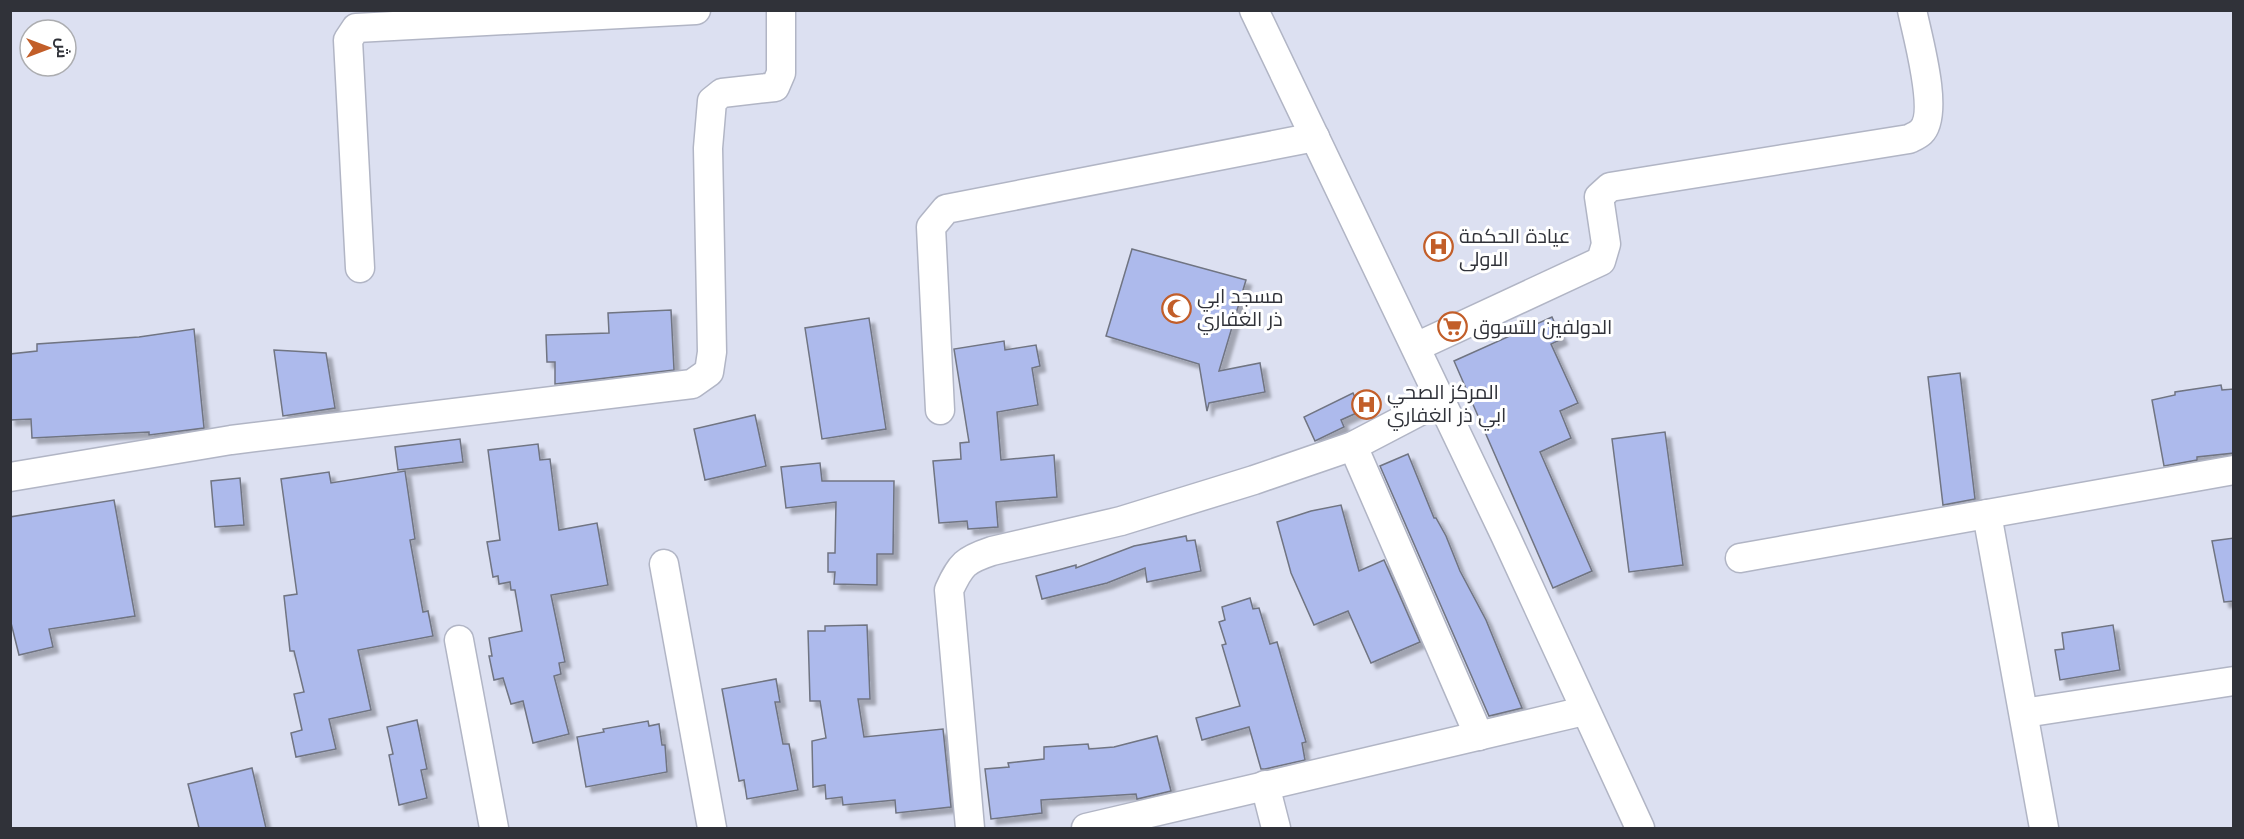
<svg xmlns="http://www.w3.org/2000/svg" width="2244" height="839" viewBox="0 0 2244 839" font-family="'Fira Sans',Cairo,sans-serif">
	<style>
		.building { fill: #adbaec; stroke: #707482; stroke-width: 1.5; filter: url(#shadow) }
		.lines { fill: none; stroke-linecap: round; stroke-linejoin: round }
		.minor-casing { stroke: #b1b5c5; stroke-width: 31 }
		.minor { stroke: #fff; stroke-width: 28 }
		.labels { text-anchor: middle; stroke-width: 6; stroke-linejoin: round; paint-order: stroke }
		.poi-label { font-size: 20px; fill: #303239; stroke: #fff; text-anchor: start }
	</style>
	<defs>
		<filter id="shadow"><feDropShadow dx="5.5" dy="5.5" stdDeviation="1.5" flood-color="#0004"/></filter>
	</defs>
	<rect width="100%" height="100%" fill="#dce0f1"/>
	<g class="building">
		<path d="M1132,249L1246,280L1219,371L1260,363L1265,392L1209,403L1207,411L1199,364L1106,336Z"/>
		<path d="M671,310L674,370L555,384V362H547L546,335L609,333L608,313Z"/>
		<path d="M1552,317L1562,339L1551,344L1578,403L1560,411L1571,438L1540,452L1592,571L1553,588L1454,361Z"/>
		<path d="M869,318L886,429L822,439L805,328Z"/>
		<path d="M194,329L204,428L149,435V432L32,438L31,419L10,420V354L37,351V344L139,337Z"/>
		<path d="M1004,341L1005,350L1036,345L1040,366L1032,368L1038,405L997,412L1001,460L1054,455L1057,497L996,502L998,527L968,529L967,521L939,523L933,461L961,459L960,443L969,442L954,349Z"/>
		<path d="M274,350L326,353L335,408L283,416Z"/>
		<path d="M1960,373L1975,499L1943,505L1928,377Z"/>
		<path d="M2221,385L2222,390L2234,389V453L2197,457V460L2164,466L2152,400L2175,395V392Z"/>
		<path d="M1353,393L1361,411L1341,420L1344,427L1315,441L1304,417Z"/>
		<path d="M755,415L766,466L705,480L694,429Z"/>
		<path d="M1665,432L1683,565L1629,572L1612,439Z"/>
		<path d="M460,439L463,462L398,470L395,447Z"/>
		<path d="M538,444L540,460L550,459L559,530L597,523L608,585L551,595L565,662L559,663L561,674L554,676L569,734L533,743L523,701L511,704L503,678L494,680L489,656H492L489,638L522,631L515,590H511L510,582L499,584L498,576L493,577L487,542L500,540L488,450Z"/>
		<path d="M1408,454L1434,518H1436L1446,536L1460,571L1486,620L1522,708L1489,716L1380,466Z"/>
		<path d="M820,463L822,481H894L893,554H877V585L834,584L835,572H828V553H835L836,502L786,508L781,467Z"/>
		<path d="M405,471L415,539L410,540L423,612L428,611L433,636L358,650L371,710L329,719L336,749L296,757L291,733L302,730L294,694L304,692L294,651H290L284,596L297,594L281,479L329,472L331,483Z"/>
		<path d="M240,478L244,525L215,527L211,481Z"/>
		<path d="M114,500L135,616L49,629L53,647L19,655L10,619V517Z"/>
		<path d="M1341,505L1359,571L1384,560L1420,642L1371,663L1348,611L1314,625L1291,573L1277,522L1311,511Z"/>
		<path d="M1186,536L1187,541L1195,540L1201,571L1147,582L1145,568L1107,583L1042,599L1036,576L1076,565V568L1134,546Z"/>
		<path d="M2234,538V601L2224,602L2212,541Z"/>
		<path d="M1250,598L1253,609L1259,608L1270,644L1277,642L1306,742L1302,743L1305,760L1265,769H1261L1249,727L1202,740L1196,718L1240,706L1222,645L1226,644L1219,622L1225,620L1222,607Z"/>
		<path d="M867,625L870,699H858L864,737L943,729L951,807L896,813L895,800L843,805L842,797L826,799L825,785L813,787L812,741L826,738L820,701H810L808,631H825V626Z"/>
		<path d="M2113,625L2120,670L2060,680L2055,650L2064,649L2062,633Z"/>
		<path d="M776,679L780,702H775L783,744H789L798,790L747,799L744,780L739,781L722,689Z"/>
		<path d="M417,720L427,769L421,770L427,798L399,805L389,755L393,754L387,727Z"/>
		<path d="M648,721L649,726L659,724L662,745H665L667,772L586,787L577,737L604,732L603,729Z"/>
		<path d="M1157,736L1171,791L1137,799L1136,794L1041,800L1042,813L991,819L985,769L1009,767L1008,763L1044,759V747L1088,744L1089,749L1114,747Z"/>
		<path d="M252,768L266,828H199L188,784Z"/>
	</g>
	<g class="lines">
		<defs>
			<g id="minor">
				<path d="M1254,10L1505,535L1640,828"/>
				<path d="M360,268L348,40L356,28L696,10"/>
				<path d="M1416,347L1601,261L1606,244L1599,197L1610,187L1909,139C1913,137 1918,135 1921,132C1940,114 1917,35 1912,10"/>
				<path d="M940,410L931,227L946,209L1315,137"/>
				<path d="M1353,446L1479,736"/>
				<path d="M10,477L231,440L692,384L709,372L712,352L708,148L712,101L722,93L775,87L781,73V10"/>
				<path d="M1987,514L2044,828"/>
				<path d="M1740,558L2234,470"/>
				<path d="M664,564L712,828"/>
				<path d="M459,640L494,828"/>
				<path d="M2024,713L2234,681"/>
				<path d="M1265,785L1276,828"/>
				<path d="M970,828L949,590C961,564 965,560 992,551L1121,521L1254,480L1353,446L1441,400"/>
				<path d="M1086,828L1584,711"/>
			</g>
		</defs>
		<use href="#minor" class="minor-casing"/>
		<use href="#minor" class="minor"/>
	</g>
	<defs>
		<symbol id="hospital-ring" viewBox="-11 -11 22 22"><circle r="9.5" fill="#fff" stroke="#c25e29" stroke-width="1.5"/><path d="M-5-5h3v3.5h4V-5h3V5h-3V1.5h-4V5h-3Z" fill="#c25e29"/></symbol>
		<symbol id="mosque-ring" viewBox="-11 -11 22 22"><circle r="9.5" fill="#fff" stroke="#c25e29" stroke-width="1.5"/><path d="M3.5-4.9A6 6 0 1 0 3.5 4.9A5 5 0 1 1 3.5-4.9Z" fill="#c25e29"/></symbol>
		<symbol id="supermarket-ring" viewBox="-11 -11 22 22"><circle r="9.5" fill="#fff" stroke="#c25e29" stroke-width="1.5"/><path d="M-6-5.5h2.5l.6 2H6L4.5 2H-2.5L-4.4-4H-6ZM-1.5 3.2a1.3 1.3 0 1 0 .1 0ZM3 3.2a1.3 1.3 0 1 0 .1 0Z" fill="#c25e29"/></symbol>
	</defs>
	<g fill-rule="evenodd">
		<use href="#hospital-ring" x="1422" y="230" width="33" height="33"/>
		<use href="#mosque-ring" x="1160" y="292" width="33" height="33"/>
		<use href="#supermarket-ring" x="1436" y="310" width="33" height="33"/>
		<use href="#hospital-ring" x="1350" y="388" width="33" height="33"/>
	</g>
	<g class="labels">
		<g class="poi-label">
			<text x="1459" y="243">عيادة الحكمة<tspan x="1459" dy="23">الاولى</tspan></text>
			<text x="1197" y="303">مسجد ابي<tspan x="1197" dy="23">ذر الغفاري</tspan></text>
			<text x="1473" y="334">الدولفين للتسوق</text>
			<text x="1387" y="399">المركز الصحي<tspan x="1387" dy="23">ابي ذر الغفاري</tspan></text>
		</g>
	</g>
	<rect width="2244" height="839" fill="none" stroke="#303239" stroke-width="24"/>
	<g transform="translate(48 48) rotate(90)"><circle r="28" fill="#ffffff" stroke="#acadb0" stroke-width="1.5"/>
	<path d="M0-4.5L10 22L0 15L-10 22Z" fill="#c25e29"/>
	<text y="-9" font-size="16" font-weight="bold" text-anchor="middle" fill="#303239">ش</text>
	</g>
</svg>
